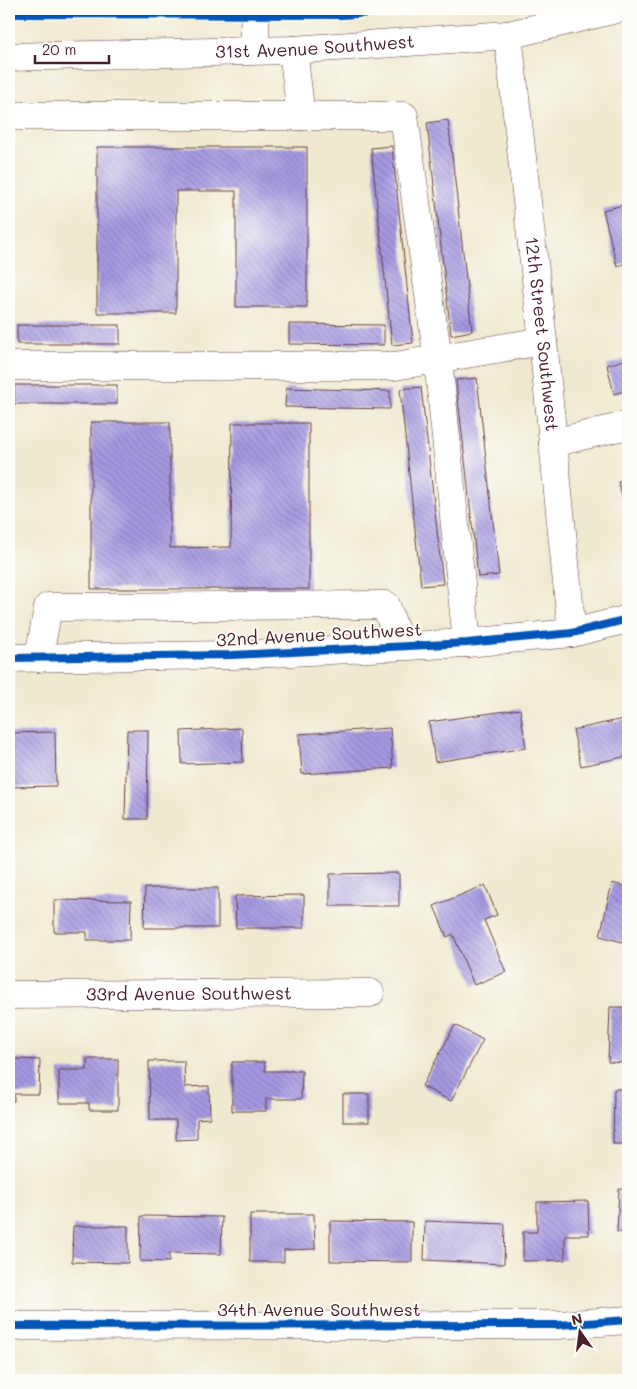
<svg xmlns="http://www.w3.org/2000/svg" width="637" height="1389" viewBox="0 0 637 1389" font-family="Mali,sans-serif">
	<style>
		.building { fill: url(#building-back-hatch) }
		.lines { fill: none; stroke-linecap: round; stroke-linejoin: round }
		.minor-casing { stroke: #633d44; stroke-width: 29 }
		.minor { stroke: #fff; stroke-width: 28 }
		.cycleway-casing { stroke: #fdfcf7; stroke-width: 11 }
		.cycleway { stroke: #0057b8; stroke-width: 8 }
		.labels { text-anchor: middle; stroke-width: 4; stroke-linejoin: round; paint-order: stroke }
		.street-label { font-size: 18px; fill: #4a1f2b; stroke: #fdfcf7 }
	</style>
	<defs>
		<pattern id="building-back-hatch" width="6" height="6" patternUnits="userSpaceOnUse" patternTransform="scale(1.25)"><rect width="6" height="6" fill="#a699e2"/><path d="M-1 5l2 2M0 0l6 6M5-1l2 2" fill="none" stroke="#897cb7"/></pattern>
	</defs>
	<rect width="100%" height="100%" fill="#fdfcf7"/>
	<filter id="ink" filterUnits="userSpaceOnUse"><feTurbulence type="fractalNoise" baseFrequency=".02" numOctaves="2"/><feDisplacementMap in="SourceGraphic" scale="10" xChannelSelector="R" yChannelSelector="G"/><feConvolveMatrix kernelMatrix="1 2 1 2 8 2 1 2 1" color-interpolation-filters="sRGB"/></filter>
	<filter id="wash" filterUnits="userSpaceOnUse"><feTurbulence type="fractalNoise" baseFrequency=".0096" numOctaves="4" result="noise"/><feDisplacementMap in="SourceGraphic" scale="20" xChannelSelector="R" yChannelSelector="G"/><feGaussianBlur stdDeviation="1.12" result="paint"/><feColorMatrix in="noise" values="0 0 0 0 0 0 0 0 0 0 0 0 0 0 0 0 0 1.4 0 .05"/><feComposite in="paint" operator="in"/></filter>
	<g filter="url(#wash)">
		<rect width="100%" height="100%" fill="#efe9cf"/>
		<g id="blocks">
			<g class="building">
				<path d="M448,120L472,331L451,335L427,123Z"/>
				<path d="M9,129H11L10,223H9Z"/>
				<path d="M392,146L413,343L392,345L371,148Z"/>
				<path d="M97,147H307V307H236V191H176V313H97Z"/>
				<path d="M628,204V263L617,266L603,210Z"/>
				<path d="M289,324L384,325V345L289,344Z"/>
				<rect x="17" y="325" width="103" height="19"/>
				<path d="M628,359V390L614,394L607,365Z"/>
				<path d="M477,378L499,575L478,577L456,380Z"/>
				<rect x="14" y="385" width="103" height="19"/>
				<path d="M421,387L443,584L421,586L400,389Z"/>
				<path d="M286,388L390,391V409L285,407Z"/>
				<path d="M91,422H170V548L231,547L232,423H309V589H91Z"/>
				<path d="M628,480V519L618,482Z"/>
				<path d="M520,709L526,748L435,762L429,722Z"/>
				<path d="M628,718V756L581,766L573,730Z"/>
				<path d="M242,728L243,762L182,764L181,731Z"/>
				<path d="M390,728L393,768L302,774L299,734Z"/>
				<path d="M127,730H148L147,819H125Z"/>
				<path d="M55,732L56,786L9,787V733Z"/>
				<path d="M399,873V906H330V874Z"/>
				<path d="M612,883L628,887V954L624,953L626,943L600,936Z"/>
				<path d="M485,885L497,915L484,920L506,972L474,985L453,934L447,937L434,906Z"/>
				<path d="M145,888H218V928H144Z"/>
				<path d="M304,895V928H236L235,896Z"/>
				<path d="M54,900L131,901L130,940H87V932H54Z"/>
				<path d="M610,1007H628V1063L608,1062Z"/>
				<path d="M455,1025L483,1040L451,1101L422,1086Z"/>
				<path d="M16,1059L40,1060L39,1094H14V1101H9V1066L16,1067Z"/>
				<path d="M87,1059H118V1110H89V1103H59V1070H87Z"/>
				<path d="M149,1061H184L185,1087L209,1086L210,1118L197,1119V1139L176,1140V1120H150Z"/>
				<path d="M232,1062H265V1071H302L301,1099H266V1111H232Z"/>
				<path d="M614,1089H628V1144H613Z"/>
				<rect x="343" y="1094" width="26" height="28"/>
				<path d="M619,1189L628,1190V1232H617Z"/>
				<path d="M588,1201L589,1235H565V1260L523,1261V1232H537V1202Z"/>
				<path d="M250,1214H314L315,1249L284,1250V1262H250Z"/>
				<path d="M141,1216L222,1217L221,1254L169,1253V1262L140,1261Z"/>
				<path d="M330,1221L412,1222V1262L330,1261Z"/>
				<path d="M425,1221L505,1224L504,1264L424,1260Z"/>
				<path d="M73,1226H128V1263L72,1262Z"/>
			</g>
		</g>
	</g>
	<g filter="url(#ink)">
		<use href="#blocks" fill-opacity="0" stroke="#633d44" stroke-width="1"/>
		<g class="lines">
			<defs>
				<g id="minor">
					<path id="s1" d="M508,35L543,341L572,633"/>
					<path d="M255,50V9"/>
					<path id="s2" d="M9,57L293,50L508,35L617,9"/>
					<path d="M9,116H301L293,50"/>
					<path d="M301,116H404L438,360L467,643"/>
					<path d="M9,366H395L543,341"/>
					<path d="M553,443L628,425"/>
					<path d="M9,658L232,655L467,643L572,633L628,619"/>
					<path d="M39,658L48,607L386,605L400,646"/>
					<path id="s3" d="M9,995L370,993"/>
					<path d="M9,1326L558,1325L628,1320"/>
				</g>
			</defs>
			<use href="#minor" class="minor-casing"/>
			<use href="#minor" class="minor"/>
			<defs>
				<g id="cycleway">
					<path d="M9,14L341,15L440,9"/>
					<path d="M9,658L232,655L467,643L572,633L628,619"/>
					<path d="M9,1326L558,1325L628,1320"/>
				</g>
			</defs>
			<use href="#cycleway" class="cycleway-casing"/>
			<use href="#cycleway" class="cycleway"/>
		</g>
	</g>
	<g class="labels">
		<g class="street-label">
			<text dy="6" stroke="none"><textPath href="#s2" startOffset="306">31st Avenue Southwest</textPath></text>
			<text dy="6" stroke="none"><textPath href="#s1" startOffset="301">12th Street Southwest</textPath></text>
			<text transform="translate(319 635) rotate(-3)" y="6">32nd Avenue Southwest</text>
			<text dy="6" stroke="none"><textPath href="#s3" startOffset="180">33rd Avenue Southwest</textPath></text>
			<text x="319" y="1316">34th Avenue Southwest</text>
		</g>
	</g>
	<rect width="637" height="1389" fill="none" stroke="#fdfcf7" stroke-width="30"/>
	<g transform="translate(580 1332) rotate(346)" stroke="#fdfcf7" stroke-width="4" paint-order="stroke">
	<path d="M0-4L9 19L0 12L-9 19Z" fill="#4a1f2b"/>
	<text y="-8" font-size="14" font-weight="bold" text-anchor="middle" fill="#4a1f2b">N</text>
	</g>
	<path d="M35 55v8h74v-8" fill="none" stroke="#4a1f2b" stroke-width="2.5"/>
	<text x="42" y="55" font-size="15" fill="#4a1f2b" stroke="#fdfcf7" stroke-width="4" paint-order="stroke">20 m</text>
</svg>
